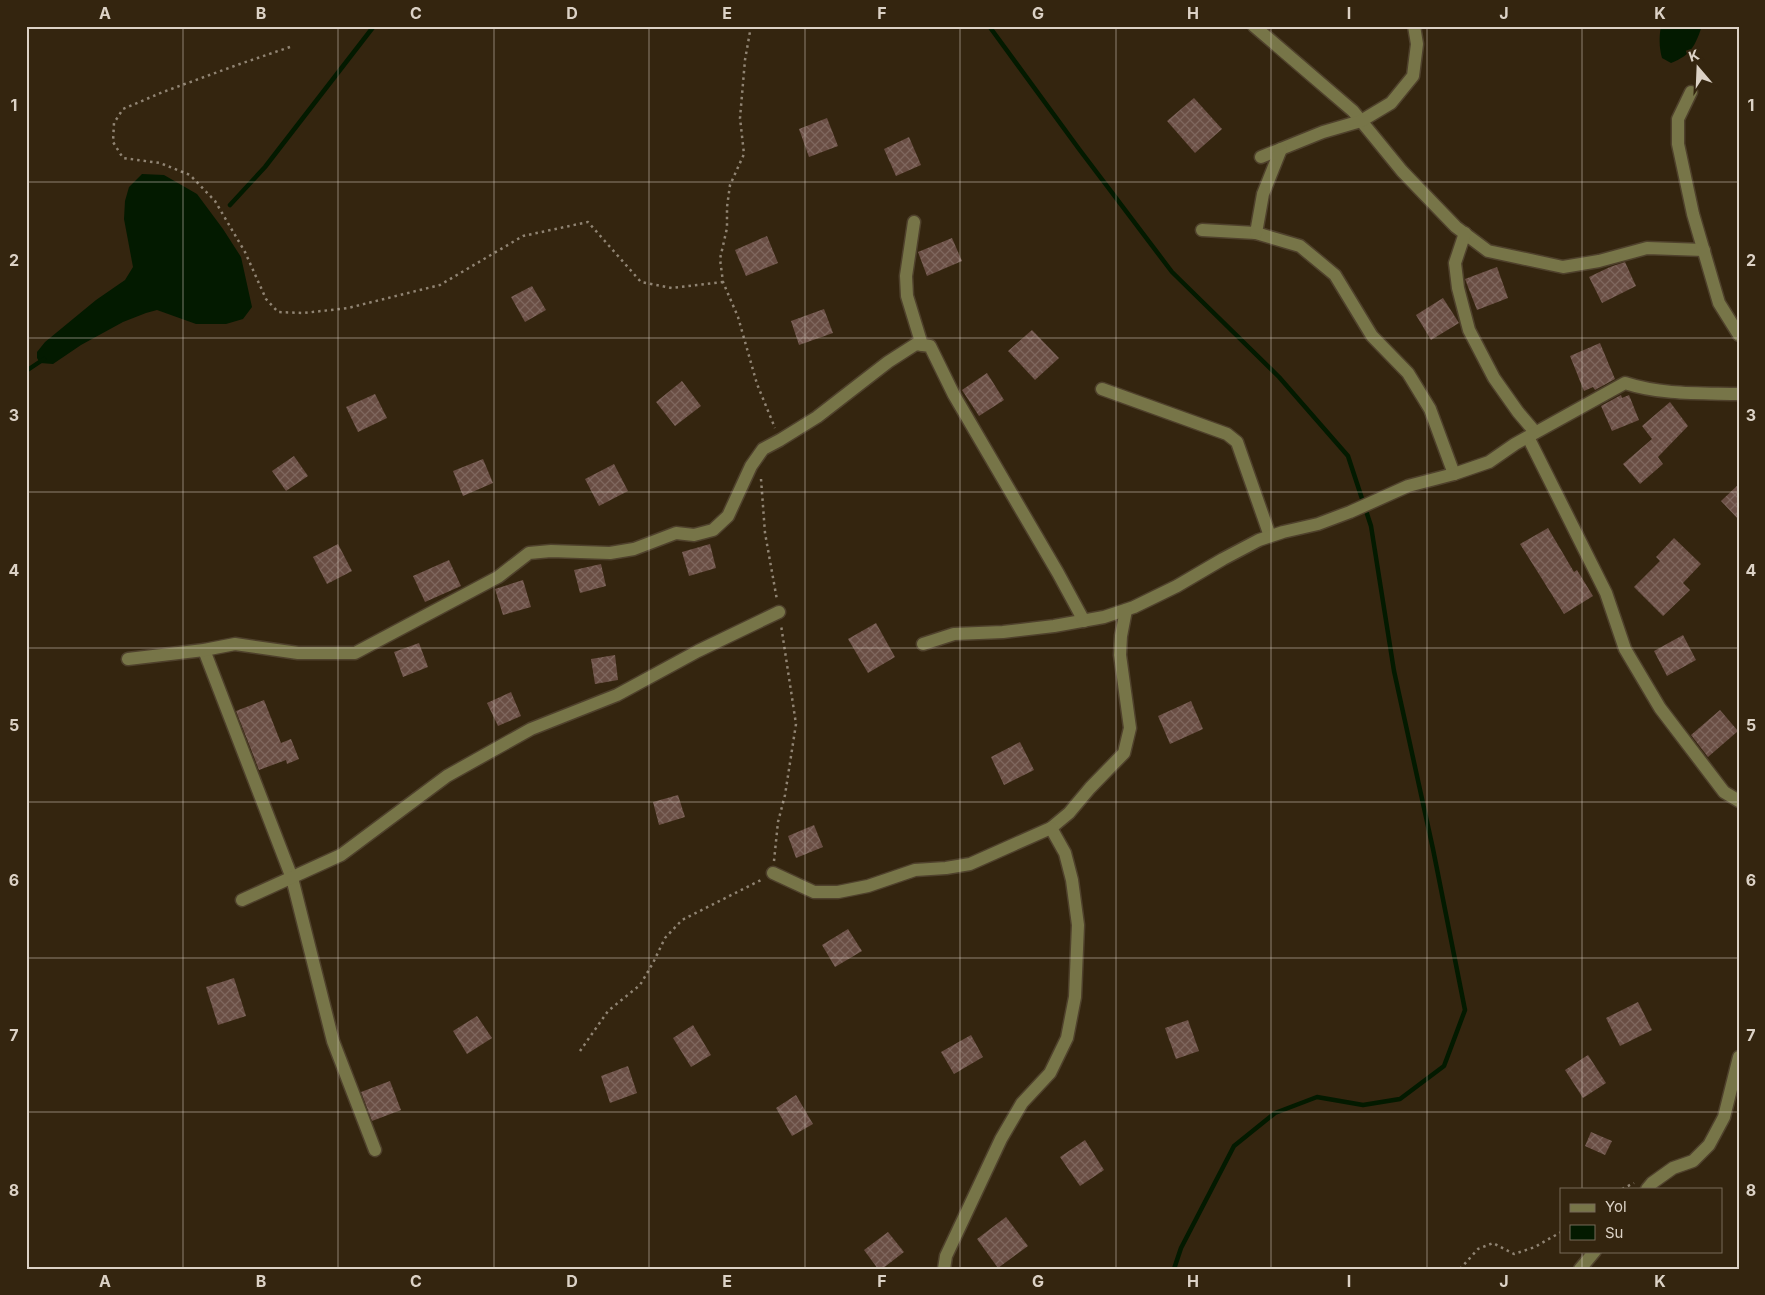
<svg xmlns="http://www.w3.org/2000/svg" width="1765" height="1295" viewBox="0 0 1765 1295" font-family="Inter,sans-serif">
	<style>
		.water { fill: #031a00 }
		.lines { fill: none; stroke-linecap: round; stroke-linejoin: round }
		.stream { stroke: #031a00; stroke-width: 4.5 }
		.building { fill: url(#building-cross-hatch) }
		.minor-casing { stroke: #4f412c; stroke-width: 15 }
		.path { stroke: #908473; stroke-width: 2.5; stroke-dasharray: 2.5 4; stroke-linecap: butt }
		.minor { stroke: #777548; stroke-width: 12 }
		.grid { fill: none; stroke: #dcd2c6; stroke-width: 1; stroke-opacity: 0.55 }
		.neatline { fill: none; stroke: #dcd2c6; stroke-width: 2 }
		.grid-label { font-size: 16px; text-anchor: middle; font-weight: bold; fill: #dcd2c6 }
	</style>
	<defs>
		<pattern id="building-cross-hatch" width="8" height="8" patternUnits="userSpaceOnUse" patternTransform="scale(1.25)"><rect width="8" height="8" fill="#6a4e44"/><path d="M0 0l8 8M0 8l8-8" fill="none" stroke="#7f675e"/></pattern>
	</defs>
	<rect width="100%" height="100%" fill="#34250f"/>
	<g class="water">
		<path d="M1661,26H1702C1695,46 1691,55 1671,63L1662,58C1659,47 1659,37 1661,26Z"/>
		<path d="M142,174L164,175L197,194L223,229L241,257L252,307L243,319L226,324H196L157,310L146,313L123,322L81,345L53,364L40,363L37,358V352L45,342L96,300L125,280L133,267L124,219L125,201L129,187Z"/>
	</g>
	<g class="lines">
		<g class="stream">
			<path d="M989,26L1079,149L1172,272L1279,377L1348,456L1371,526L1394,671L1433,849L1465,1010L1444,1066L1400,1099L1363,1105L1317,1097L1275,1113L1234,1146L1181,1248L1174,1269"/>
			<path d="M230,205L265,167L374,26"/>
			<path d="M26,371L44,359"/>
		</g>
	</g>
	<g class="building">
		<path d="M1194,98L1222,129L1195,153L1167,121Z"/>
		<path d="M827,118L838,146L809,157L799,129Z"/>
		<path d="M909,137L921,165L896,176L884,149Z"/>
		<path d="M767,236L778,263L746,276L735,250Z"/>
		<path d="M952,238L962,261L927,276L918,252Z"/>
		<path d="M1625,262L1636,286L1602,303L1589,277L1610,267Z"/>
		<path d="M1497,267L1508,298L1477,310L1465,279Z"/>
		<path d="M532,286L546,310L525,322L511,297Z"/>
		<path d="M1443,298L1459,323L1431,340L1416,315Z"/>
		<path d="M824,309L833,333L799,345L791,321Z"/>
		<path d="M1032,330L1059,358L1035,380L1008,351Z"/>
		<path d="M1600,343L1615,379L1595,390L1593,387L1584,391L1570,356Z"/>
		<path d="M987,373L1004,400L979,416L962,390Z"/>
		<path d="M682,381L701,406L675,426L656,402Z"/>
		<path d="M375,394L387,418L358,432L346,407Z"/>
		<path d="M1621,395L1622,398L1629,395L1639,420L1612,431L1601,406Z"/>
		<path d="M1670,402L1688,426L1658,457L1663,464L1640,484L1623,464L1652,439L1642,426Z"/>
		<path d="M294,456L308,476L286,491L272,471Z"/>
		<path d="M483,459L493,483L463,496L453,471Z"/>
		<path d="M614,464L628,491L599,506L585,479Z"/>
		<path d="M1739,484V520L1721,501Z"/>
		<path d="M1548,528L1574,572L1577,570L1593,596L1564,614L1520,544Z"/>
		<path d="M1674,538L1701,564L1683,583L1690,590L1663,616L1634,587L1660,561L1656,557Z"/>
		<path d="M338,544L352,571L327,584L313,557Z"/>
		<path d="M710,544L716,568L689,576L682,552Z"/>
		<path d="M449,560L461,586L425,602L413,576Z"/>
		<path d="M601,564L606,586L580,593L574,570Z"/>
		<path d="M523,580L531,607L503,615L495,589Z"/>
		<path d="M876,623L895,657L868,673L848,639Z"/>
		<path d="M1683,635L1696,660L1667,676L1654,651Z"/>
		<path d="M419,643L428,667L403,677L394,652Z"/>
		<path d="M615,655L618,680L595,684L591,659Z"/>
		<path d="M511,692L521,716L498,726L487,703Z"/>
		<path d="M264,700L281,743L291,739L299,759L287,764L286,760L259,770L236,711Z"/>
		<path d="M1191,701L1203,729L1170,744L1158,716Z"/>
		<path d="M1720,710L1738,731L1708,757L1691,735Z"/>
		<path d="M1020,742L1034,770L1004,785L991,757Z"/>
		<path d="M678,795L685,817L659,825L653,802Z"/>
		<path d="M814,825L823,847L796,858L788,836Z"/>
		<path d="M848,929L862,951L835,967L822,945Z"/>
		<path d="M234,978L246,1016L218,1025L206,987Z"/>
		<path d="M1638,1002L1652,1030L1620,1046L1606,1018Z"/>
		<path d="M477,1016L492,1038L467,1054L453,1031Z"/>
		<path d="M1188,1020L1199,1051L1176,1059L1165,1028Z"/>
		<path d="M693,1025L711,1055L691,1067L673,1038Z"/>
		<path d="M971,1035L983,1057L954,1074L941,1052Z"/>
		<path d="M1588,1055L1606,1083L1583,1098L1565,1070Z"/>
		<path d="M628,1066L637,1093L610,1103L601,1076Z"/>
		<path d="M390,1081L401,1110L372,1121L361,1092Z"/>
		<path d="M796,1095L813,1124L792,1136L776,1108Z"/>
		<path d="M1591,1132L1612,1141L1605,1155L1585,1146Z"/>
		<path d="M1085,1140L1104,1170L1080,1186L1060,1157Z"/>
		<path d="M1006,1217L1028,1246L998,1268L977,1239Z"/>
		<path d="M888,1232L904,1252L882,1269H878L864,1250Z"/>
	</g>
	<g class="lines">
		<defs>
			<g id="minor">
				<path d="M1254,26L1353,111L1402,171L1456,227L1488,251L1563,267L1599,261L1647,248L1704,250"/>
				<path d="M1691,92L1678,119V144L1693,214L1719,303L1739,335"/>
				<path d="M1261,157L1323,132L1361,121L1391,103L1413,76L1417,44L1414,26"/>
				<path d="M914,222L906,276L907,296L922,345"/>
				<path d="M1202,230L1256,233L1300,246L1335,275L1372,336L1408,373L1430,409L1454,474"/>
				<path d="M1256,233L1263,194L1281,149"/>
				<path d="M1465,233L1455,263L1458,288L1469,330L1494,378L1518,412L1535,432"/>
				<path d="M1102,389L1227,434L1237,442L1270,536"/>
				<path d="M1528,437L1606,593L1625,649L1660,708L1724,792L1739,801"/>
				<path d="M923,644L954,634L1003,632L1054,626L1104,617L1134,607L1177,586L1223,559L1259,540L1283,532L1318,524L1350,512L1408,486L1454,474L1489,462L1515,444L1625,383C1662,395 1700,393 1739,394"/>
				<path d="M204,650L292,878L333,1041L375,1150"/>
				<path d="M128,659L204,650L235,644L298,653H355L498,577L529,553L551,551L610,553L634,549L676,533L694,535L713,530L728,516L751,466L763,449L780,440L817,417L888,362L916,344L930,346L954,395L1058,573L1084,621"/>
				<path d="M773,873L814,892H838L868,886L915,870L946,868L970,864L1051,828L1069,813L1090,788L1124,753L1130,728L1120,655L1121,636L1126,610"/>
				<path d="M242,900L341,855L447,776L531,729L617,695L698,651L779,612"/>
				<path d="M1647,1189L1652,1183L1673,1168L1693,1161L1709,1145L1724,1117L1739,1057"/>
				<path d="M944,1269L946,1256L1001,1139L1022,1103L1050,1073L1067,1038L1075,997L1078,925L1072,880L1065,853L1051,828"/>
				<path d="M1580,1269L1595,1251"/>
			</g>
		</defs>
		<use href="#minor" class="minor-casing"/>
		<g class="path">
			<path d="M751,26L745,60L740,118L744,154L730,185L727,207V228L720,259L723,282L738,317L757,384L775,428"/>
			<path d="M290,47L237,65L163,92L123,109L114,123L113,142L123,158L160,163L190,175L215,201L245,252L266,299L278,312L304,313L348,308L440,285L523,236L588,222L641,282L672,288L723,282"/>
			<path d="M761,479L765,533L777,600"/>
			<path d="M774,861L778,822L785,795L796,724L781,625"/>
			<path d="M580,1051L608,1011L640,985L653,963L665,938L682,920L763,879"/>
			<path d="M1622,1189L1634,1183"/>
			<path d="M1460,1269L1478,1249L1493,1243L1514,1254L1535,1247L1561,1232"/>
		</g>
		<use href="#minor" class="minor"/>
	</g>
	<path class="grid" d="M183,26V1269M338,26V1269M494,26V1269M649,26V1269M805,26V1269M960,26V1269M1116,26V1269M1271,26V1269M1427,26V1269M1582,26V1189M26,182H1739M26,338H1739M26,492H1739M26,648H1739M26,802H1739M26,958H1739M26,1112H1739M1582,1251V1269"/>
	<rect width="1765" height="1295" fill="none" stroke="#34250f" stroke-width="55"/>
	<rect x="1560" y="1188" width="162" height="65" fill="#34250f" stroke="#776a58"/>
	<rect x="1570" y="1204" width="25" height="8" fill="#777548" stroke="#776a58"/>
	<text x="1605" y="1212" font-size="15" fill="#dcd2c6">Yol</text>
	<rect x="1570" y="1225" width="25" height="15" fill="#031a00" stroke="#776a58"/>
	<text x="1605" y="1238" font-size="15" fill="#dcd2c6">Su</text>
	<g transform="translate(1698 68) rotate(341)" stroke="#34250f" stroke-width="4" paint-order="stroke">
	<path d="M0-4L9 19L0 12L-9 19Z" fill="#dcd2c6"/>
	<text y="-8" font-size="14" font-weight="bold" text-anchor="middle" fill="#dcd2c6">K</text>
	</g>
	<rect x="28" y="28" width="1710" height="1240" class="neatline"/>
	<g class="grid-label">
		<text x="105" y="19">A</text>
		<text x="261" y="19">B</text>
		<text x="416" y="19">C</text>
		<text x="572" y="19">D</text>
		<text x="727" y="19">E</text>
		<text x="882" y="19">F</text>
		<text x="1038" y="19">G</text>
		<text x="1193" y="19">H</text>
		<text x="1349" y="19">I</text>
		<text x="1504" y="19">J</text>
		<text x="1660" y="19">K</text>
		<text x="14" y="111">1</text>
		<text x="1751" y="111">1</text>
		<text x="14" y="266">2</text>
		<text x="1751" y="266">2</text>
		<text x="14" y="421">3</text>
		<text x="1751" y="421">3</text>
		<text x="14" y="576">4</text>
		<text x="1751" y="576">4</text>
		<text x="14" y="731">5</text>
		<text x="1751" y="731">5</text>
		<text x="14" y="886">6</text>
		<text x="1751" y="886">6</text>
		<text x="14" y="1041">7</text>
		<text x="1751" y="1041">7</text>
		<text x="14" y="1196">8</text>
		<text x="1751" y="1196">8</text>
		<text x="105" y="1287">A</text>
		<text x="261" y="1287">B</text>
		<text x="416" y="1287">C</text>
		<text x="572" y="1287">D</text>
		<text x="727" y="1287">E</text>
		<text x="882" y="1287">F</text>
		<text x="1038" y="1287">G</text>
		<text x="1193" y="1287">H</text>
		<text x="1349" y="1287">I</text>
		<text x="1504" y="1287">J</text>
		<text x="1660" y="1287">K</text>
	</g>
</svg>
